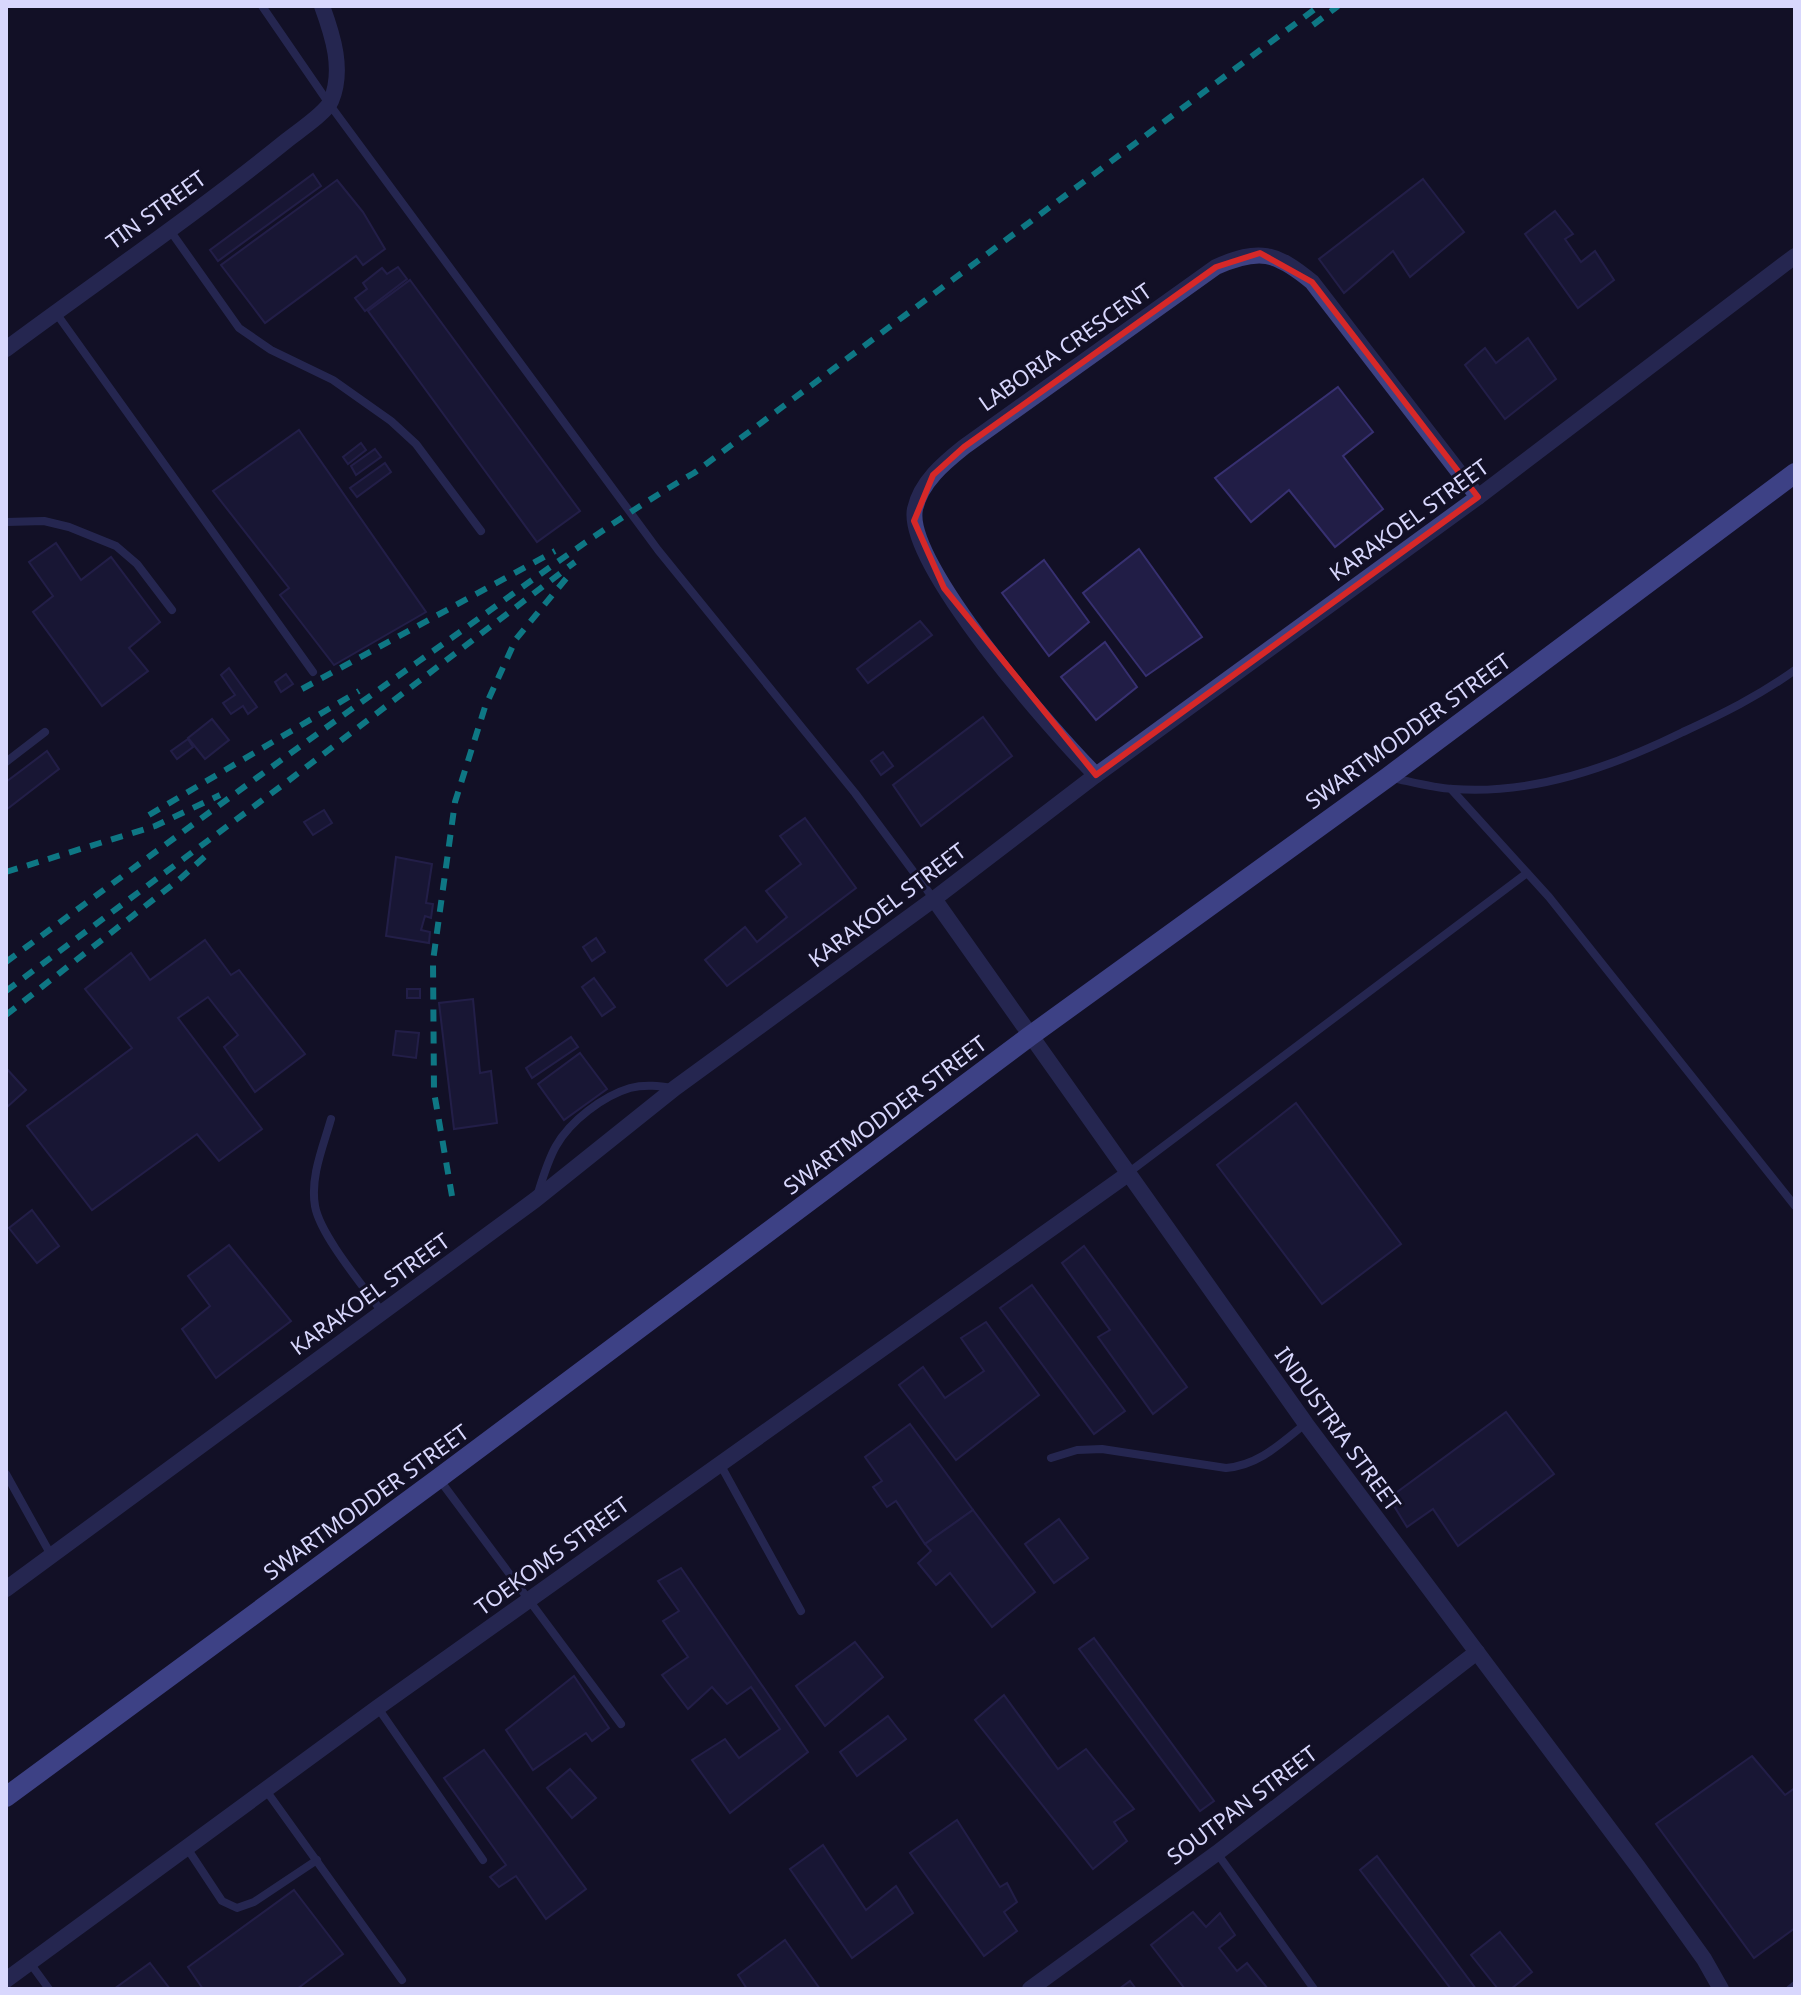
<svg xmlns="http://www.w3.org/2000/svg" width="1801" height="1995" viewBox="0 0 1801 1995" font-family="'Noto Sans',sans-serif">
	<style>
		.building { fill: #211d46; stroke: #373071; stroke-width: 2 }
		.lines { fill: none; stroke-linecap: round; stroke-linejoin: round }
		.lane { stroke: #3d4283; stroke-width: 8 }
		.street { stroke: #3d4283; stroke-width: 16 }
		.secondary { stroke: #727cf9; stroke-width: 20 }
		.rail { stroke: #0bf4f5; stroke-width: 6; stroke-dasharray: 12 10; stroke-linecap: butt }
		.marked { fill: none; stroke: #d62828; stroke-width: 6; stroke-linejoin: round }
		.labels { text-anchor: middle; stroke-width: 6; stroke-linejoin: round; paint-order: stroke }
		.street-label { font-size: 22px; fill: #d8d7fd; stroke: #121026 }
	</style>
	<rect width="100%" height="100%" fill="#121026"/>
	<g class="building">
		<path d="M313,174L321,186L218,261L210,250Z"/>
		<path d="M1423,179L1464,232L1410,277L1393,251L1344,293L1319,259Z"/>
		<path d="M337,180L363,212L385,249L363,265L356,256L265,323L221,265Z"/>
		<path d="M1555,211L1573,234L1565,239L1581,262L1595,251L1614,280L1578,308L1525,234Z"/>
		<path d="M398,267L407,279L365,311L355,298L367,289L363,283L382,268L387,274Z"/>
		<path d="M410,280L580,511L537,542L368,311Z"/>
		<path d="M1528,338L1556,379L1505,419L1465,365L1485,348L1496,363Z"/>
		<path d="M1338,387L1373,432L1343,456L1383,509L1335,547L1289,490L1251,522L1215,478Z"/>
		<path d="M299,430L426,612L334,665L280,595L289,588L213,491Z"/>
		<path d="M361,443L366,450L348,464L343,457Z"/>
		<path d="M375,449L381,457L356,475L351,466Z"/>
		<path d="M385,463L391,472L357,497L350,488Z"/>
		<path d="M56,543L81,580L111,557L160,622L129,648L148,671L102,706L33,612L53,596L29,562Z"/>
		<path d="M1139,549L1202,637L1146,676L1083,593Z"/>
		<path d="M1044,560L1089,622L1049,656L1002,593Z"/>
		<path d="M920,621L932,635L868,683L857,669Z"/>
		<path d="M1105,642L1137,687L1096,720L1061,677Z"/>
		<path d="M229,668L257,707L248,714L243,706L231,714L223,703L235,695L221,675Z"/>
		<path d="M286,674L293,684L281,692L275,682Z"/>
		<path d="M983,717L1012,756L921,826L893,785Z"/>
		<path d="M212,719L229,740L205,759L188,738Z"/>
		<path d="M188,739L193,747L177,759L171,751Z"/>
		<path d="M47,751L59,769L6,810V782Z"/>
		<path d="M883,752L893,766L881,775L871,761Z"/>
		<path d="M324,810L332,823L313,835L304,822Z"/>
		<path d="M805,818L856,888L727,986L705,960L745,927L757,942L787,917L766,891L801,864L780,836Z"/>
		<path d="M396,857L432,864L426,903L433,904L431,918L425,916L421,930L430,932L429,943L386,936Z"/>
		<path d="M596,938L605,952L592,961L583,947Z"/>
		<path d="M205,940L231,975L239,970L305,1054L255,1092L224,1047L238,1035L208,997L178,1018L262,1129L219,1161L197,1134L92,1210L27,1126L132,1048L85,989L131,953L150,980Z"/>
		<path d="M594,978L615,1007L602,1016L582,987Z"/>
		<rect x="407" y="989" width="13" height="9"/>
		<path d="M473,999L480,1073L491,1071L497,1123L454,1129L439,1003Z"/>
		<path d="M396,1031L419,1033L416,1058L393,1055Z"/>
		<path d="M571,1037L578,1047L532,1078L526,1068Z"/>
		<path d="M580,1053L607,1089L564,1120L538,1084Z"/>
		<path d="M6,1068L26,1090L6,1108Z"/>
		<path d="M1296,1103L1401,1244L1322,1304L1217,1165Z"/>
		<path d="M32,1210L59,1246L37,1263L9,1228Z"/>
		<path d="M229,1245L291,1321L216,1378L182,1329L210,1306L188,1276Z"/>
		<path d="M1084,1246L1187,1387L1153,1414L1098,1337L1110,1330L1062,1263Z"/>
		<path d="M1032,1285L1125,1411L1094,1434L1000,1308Z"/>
		<path d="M986,1322L1039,1395L956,1460L899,1385L923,1367L945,1398L984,1371L961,1338Z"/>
		<path d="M1506,1412L1554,1474L1458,1546L1433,1509L1407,1527L1389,1498Z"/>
		<path d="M910,1424L973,1510L925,1544L896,1501L887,1507L873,1487L882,1481L865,1457Z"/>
		<path d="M973,1510L1035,1592L992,1627L950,1573L936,1585L918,1563L931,1551L925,1544Z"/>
		<path d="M1059,1519L1088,1558L1054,1583L1025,1544Z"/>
		<path d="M681,1568L808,1752L730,1813L692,1760L725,1739L739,1758L780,1729L751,1687L727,1704L712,1687L688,1709L662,1675L688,1657L663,1621L679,1611L658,1581Z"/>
		<path d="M1094,1638L1214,1801L1200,1811L1079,1649Z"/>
		<path d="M855,1642L883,1677L825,1726L796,1686Z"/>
		<path d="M574,1676L609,1728L592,1741L586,1733L533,1770L506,1730Z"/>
		<path d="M1004,1695L1058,1769L1086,1749L1134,1809L1114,1822L1127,1841L1093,1869L975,1720Z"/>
		<path d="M888,1716L906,1739L857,1776L840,1752Z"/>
		<path d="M484,1750L586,1889L546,1919L516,1876L499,1887L490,1877L506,1865L444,1778Z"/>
		<path d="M1752,1756L1785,1795L1795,1788V1928L1754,1958L1656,1824Z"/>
		<path d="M570,1769L596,1798L572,1818L547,1788Z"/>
		<path d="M957,1820L1000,1887L1007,1883L1017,1902L1004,1912L1017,1931L984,1956L910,1853Z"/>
		<path d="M823,1845L866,1910L896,1886L913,1913L852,1958L790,1869Z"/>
		<path d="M1377,1856L1476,1989H1451L1360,1870Z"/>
		<path d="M294,1890L343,1954L297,1989H203L188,1967Z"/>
		<path d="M1193,1912L1206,1927L1220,1913L1235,1935L1219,1948L1237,1971L1247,1963L1268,1989H1185L1151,1945Z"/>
		<path d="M1500,1932L1532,1972L1511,1989H1498L1471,1955Z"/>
		<path d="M785,1940L820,1989H747L738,1975Z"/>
		<path d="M150,1963L170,1989H114Z"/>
		<path d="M1130,1981L1136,1989H1119Z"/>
	</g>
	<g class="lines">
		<g class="lane">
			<path d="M262,6L330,105L658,550L855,793L933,898"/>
			<path d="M169,229L239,328L271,350L333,380L391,421L416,444L481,531"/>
			<path d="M56,313L313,672"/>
			<path d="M6,522L44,521L69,527L116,546L137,564L172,610"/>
			<path d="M6,762L45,732"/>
			<path d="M1393,778C1412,782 1433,788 1453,789C1533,795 1612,767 1683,732C1722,714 1759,696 1795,670"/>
			<path d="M1451,789L1549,897L1795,1206"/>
			<path d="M331,1119C323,1147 310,1177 315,1206C320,1235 364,1287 382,1312"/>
			<path d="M1128,1173L1527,873"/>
			<path d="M538,1193C543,1177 548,1160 556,1146C570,1121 603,1096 630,1088C645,1084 660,1086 674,1088"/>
			<path d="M1051,1458L1077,1450L1102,1449L1226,1468C1259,1465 1280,1444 1305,1424"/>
			<path d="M720,1464L801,1611"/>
			<path d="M6,1474L51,1555"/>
			<path d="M439,1479L621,1724"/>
			<path d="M378,1708L483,1860"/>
			<path d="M265,1789L402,1980"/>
			<path d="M187,1848L222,1901L237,1908L254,1902L317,1860"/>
			<path d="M1217,1853L1314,1989"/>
			<path d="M30,1963L49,1989"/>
			<path d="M1790,1989L1795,1985"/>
		</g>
		<g class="street">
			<path d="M6,349C99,280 196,214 286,141C297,132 326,113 331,101C344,70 333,36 322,6"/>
			<path d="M1096,775C1055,734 904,563 915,509C921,482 944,463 964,447L1216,267C1259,248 1276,252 1312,282L1478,497"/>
			<path d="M934,899L1306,1424L1638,1867L1704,1959L1721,1989"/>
			<path d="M6,1589L535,1200L675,1088L934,899L1096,775L1478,497L1795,256"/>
			<path d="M6,1980L377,1708L1128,1174"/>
			<path d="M1030,1989L1217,1853L1477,1652"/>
		</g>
		<path class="secondary" d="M6,1797L439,1478L1030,1036L1388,777L1795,473"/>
		<g class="rail">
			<path d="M1313,25L1338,6"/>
			<path d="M302,689L555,551"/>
			<path d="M149,815L359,691"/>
			<path d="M6,872L155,826L220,795"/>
			<path d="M6,962C151,855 296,748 443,644C526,585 606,524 694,473L1319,6"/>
			<path d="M6,991L288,781L575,562"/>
			<path d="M6,1015L181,878L211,851"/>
			<path d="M452,1196L434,1092L433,961L455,802L485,707L516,639L569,575"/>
		</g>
	</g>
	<path d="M0 0H1801V1995H0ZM1260,253L1312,282L1478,497L1096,775L944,588L914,521L933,475L964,447L1216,267Z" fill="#121026" fill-opacity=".55" fill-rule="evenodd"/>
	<path class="marked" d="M1260,253L1312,282L1478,497L1096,775L944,588L914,521L933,475L964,447L1216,267Z"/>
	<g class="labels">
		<g class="street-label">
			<text transform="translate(156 210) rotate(-36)" y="8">TIN STREET</text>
			<text transform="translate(1065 347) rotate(-35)" y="8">LABORIA CRESCENT</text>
			<text transform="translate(1409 520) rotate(-36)" y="8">KARAKOEL STREET</text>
			<text transform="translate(1408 731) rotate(-36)" y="8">SWARTMODDER STREET</text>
			<text transform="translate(887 905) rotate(-37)" y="8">KARAKOEL STREET</text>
			<text transform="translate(885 1115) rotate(-37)" y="8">SWARTMODDER STREET</text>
			<text transform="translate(370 1294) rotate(-36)" y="8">KARAKOEL STREET</text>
			<text transform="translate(1338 1429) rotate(54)" y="8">INDUSTRIA STREET</text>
			<text transform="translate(366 1502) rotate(-36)" y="8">SWARTMODDER STREET</text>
			<text transform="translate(552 1556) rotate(-36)" y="8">TOEKOMS STREET</text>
			<text transform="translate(1242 1805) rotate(-37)" y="8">SOUTPAN STREET</text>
		</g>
	</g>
	<rect width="1801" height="1995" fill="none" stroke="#d8d7fd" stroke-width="16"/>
</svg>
